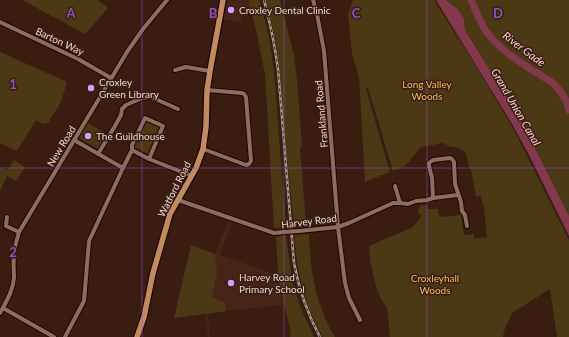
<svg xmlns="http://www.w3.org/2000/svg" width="569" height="337" viewBox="0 0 569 337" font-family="Lato,sans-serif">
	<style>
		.built { fill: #462516 }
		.green { fill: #4b3814 }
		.water { fill: #83384b }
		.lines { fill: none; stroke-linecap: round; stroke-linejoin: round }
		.river { stroke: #83384b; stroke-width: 7 }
		.minor-casing { stroke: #1f0600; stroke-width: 6 }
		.major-casing { stroke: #1f0600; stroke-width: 8 }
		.minor { stroke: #8e6c5f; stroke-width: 4 }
		.major { stroke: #c18b61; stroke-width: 5.5 }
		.rail-casing { stroke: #af988e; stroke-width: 2.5 }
		.rail { stroke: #391d11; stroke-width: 1; stroke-dasharray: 3; stroke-linecap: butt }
		.minor-bridge-casing { stroke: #1f0600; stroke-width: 6; stroke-linecap: butt }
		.minor-bridge { stroke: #8e6c5f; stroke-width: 4 }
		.grid { fill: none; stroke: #924ec2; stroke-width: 1; stroke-opacity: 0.55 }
		.poi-dot { fill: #d49cfc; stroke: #391d11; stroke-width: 1.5 }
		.labels { text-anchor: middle; stroke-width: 3; stroke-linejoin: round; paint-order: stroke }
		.poi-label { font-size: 10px; fill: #ecd8d0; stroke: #391d11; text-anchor: start }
		.street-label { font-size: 10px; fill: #ecd8d0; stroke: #391d11 }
		.park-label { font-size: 10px; fill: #f7bf58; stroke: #391d11 }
		.water-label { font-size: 11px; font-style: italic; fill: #facbd4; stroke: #391d11 }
		.grid-label { font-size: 13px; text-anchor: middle; font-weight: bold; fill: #924ec2; stroke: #391d11; stroke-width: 3; stroke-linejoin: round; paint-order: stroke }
	</style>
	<rect width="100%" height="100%" fill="#391d11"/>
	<g class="built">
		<path d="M227,0H248L252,14L243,13L241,23L223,19Z"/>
		<path d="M228,221L232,223L220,255L278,275L284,305L226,311L208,314L210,337H208L205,314L174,318L191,245L215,254Z"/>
	</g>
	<g class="green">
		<path d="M22,0H98L108,8L85,34Z"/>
		<path d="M248,0H259C267,23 271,47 274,71L286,227L274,228L265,74L255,25Z"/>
		<path d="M265,0H280L294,55L297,81L302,146L300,148L306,223L294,225L282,112L279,62L271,20Z"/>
		<path d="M353,0H434L474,63L514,130L569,240V337H557L550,289L512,313L504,331L503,337H390L387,308L382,301L376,287L370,260L369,246L413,227L421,217L418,211L421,205H427V209H438L439,217L461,215L464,235L474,234V239L487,237L484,209L481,196L476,197L471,169L469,167L466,153L464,151L455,147H451L443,143L421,147L405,166L393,171L368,88L366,89L390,172L365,182L359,77L352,54L348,14Z"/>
		<path d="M446,0H569V217L524,125L465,30L464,19L453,5L447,2Z"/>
		<path d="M0,52L67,82L61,102L48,123L44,124L36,120L17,151L0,143Z"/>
		<path d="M146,120L161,127L148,154L133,147Z"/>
		<path d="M86,122L106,134L98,149L80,139L79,135Z"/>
		<path d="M14,160L25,167L16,181L7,176L0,191V168L8,170Z"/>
		<path d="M309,234C310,262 313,291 325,317C327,324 332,331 335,337H323C317,326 311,315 307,303C299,281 296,258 294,235Z"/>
		<path d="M286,235C289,255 290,275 296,294C300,309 308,323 314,337H290L291,334L278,275L276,237Z"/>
		<path d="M191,245L215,254L217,273L212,297L225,303L226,311L174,318Z"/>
	</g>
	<path class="water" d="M436,0H446L448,2L457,8L464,19L465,30L524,125L530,138L569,216V236L530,157L512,124Z"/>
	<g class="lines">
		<path class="river" d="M471,0C476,11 480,22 486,31C500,52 531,69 553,83C561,91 567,99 569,110"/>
		<defs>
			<g id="minor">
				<path d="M313,0L317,14L324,51L338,227L345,283L349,298L360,320"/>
				<path d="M0,22L78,59L111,78"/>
				<path d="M175,70L186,67L210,71"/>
				<path d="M74,140L123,168L132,150L149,159L192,176"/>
				<path d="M203,149L246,165L249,164L251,161L246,97L244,94L242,93L207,90"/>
				<path d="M132,150V145L145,118L163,126L149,159"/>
				<path d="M98,154L115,126L121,115L122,109L126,105L142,98L151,97L178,109"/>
				<path d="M433,198L432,178L429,166V163L433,160L450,158L452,159L454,162L455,184L461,202L462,211L465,215L467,226"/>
				<path d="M178,200L274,233L284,232"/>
				<path d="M400,203L408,204L416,201L427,200L433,198L458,195"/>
				<path d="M7,217L6,226L19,232"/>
				<path d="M299,231L338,227L349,223L393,203H400L395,186"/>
				<path d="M3,308L54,337"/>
				<path d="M0,313C6,302 13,291 14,278C14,271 13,263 14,256C14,248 17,240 19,232L127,52L143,29L167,0"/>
				<path d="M65,337L84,301L89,241L123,168"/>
			</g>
			<path id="major" d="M137,337L144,317L153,273L170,214L196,168L203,149L206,127L207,90L210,71L223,0"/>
		</defs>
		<use href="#minor" class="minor-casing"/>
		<use href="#major" class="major-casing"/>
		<use href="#minor" class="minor"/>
		<use href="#major" class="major"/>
		<defs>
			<path id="rail" d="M264,0C270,23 275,46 278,69L294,263C299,290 307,313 320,337"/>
		</defs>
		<use href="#rail" class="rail-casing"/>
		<use href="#rail" class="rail"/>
		<defs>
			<path id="minor-bridge" d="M284,232L299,231"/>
		</defs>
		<use href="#minor-bridge" class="minor-bridge-casing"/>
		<use href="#minor-bridge" class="minor-bridge"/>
	</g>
	<path class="grid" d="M142,0V337M284,0V337M427,0V337M0,168H569"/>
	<g class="poi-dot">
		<circle cx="231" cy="10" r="4"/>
		<circle cx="91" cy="88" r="4"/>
		<circle cx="88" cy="136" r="4"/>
		<circle cx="231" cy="283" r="4"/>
	</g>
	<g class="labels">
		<g class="poi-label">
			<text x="239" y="14">Croxley Dental Clinic</text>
			<text x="99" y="86">Croxley<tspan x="99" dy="12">Green Library</tspan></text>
			<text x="96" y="140">The Guildhouse</text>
			<text x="239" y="281">Harvey Road<tspan x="239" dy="12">Primary School</tspan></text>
		</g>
		<g class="street-label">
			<text transform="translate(60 41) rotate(25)" y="4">Barton Way</text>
			<text transform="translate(321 114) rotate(-95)" y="4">Frankland Road</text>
			<text transform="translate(61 146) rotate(-59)" y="4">New Road</text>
			<text transform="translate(174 189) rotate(-63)" y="4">Watford Road</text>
			<text transform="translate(309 221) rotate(-7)" y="4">Harvey Road</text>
		</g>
		<g class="park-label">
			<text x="427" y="88">Long Valley<tspan x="427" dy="12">Woods</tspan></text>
			<text x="435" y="282">Croxleyhall<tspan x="435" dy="12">Woods</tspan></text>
		</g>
		<g class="water-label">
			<text transform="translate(524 49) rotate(37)" y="4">River Gade</text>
			<text transform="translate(516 107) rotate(60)" y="4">Grand Union Canal</text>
		</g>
	</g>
	<g class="grid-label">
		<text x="71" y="18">A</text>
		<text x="213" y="18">B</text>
		<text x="356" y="18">C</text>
		<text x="498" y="18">D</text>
		<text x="13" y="89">1</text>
		<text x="13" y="257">2</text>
	</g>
</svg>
